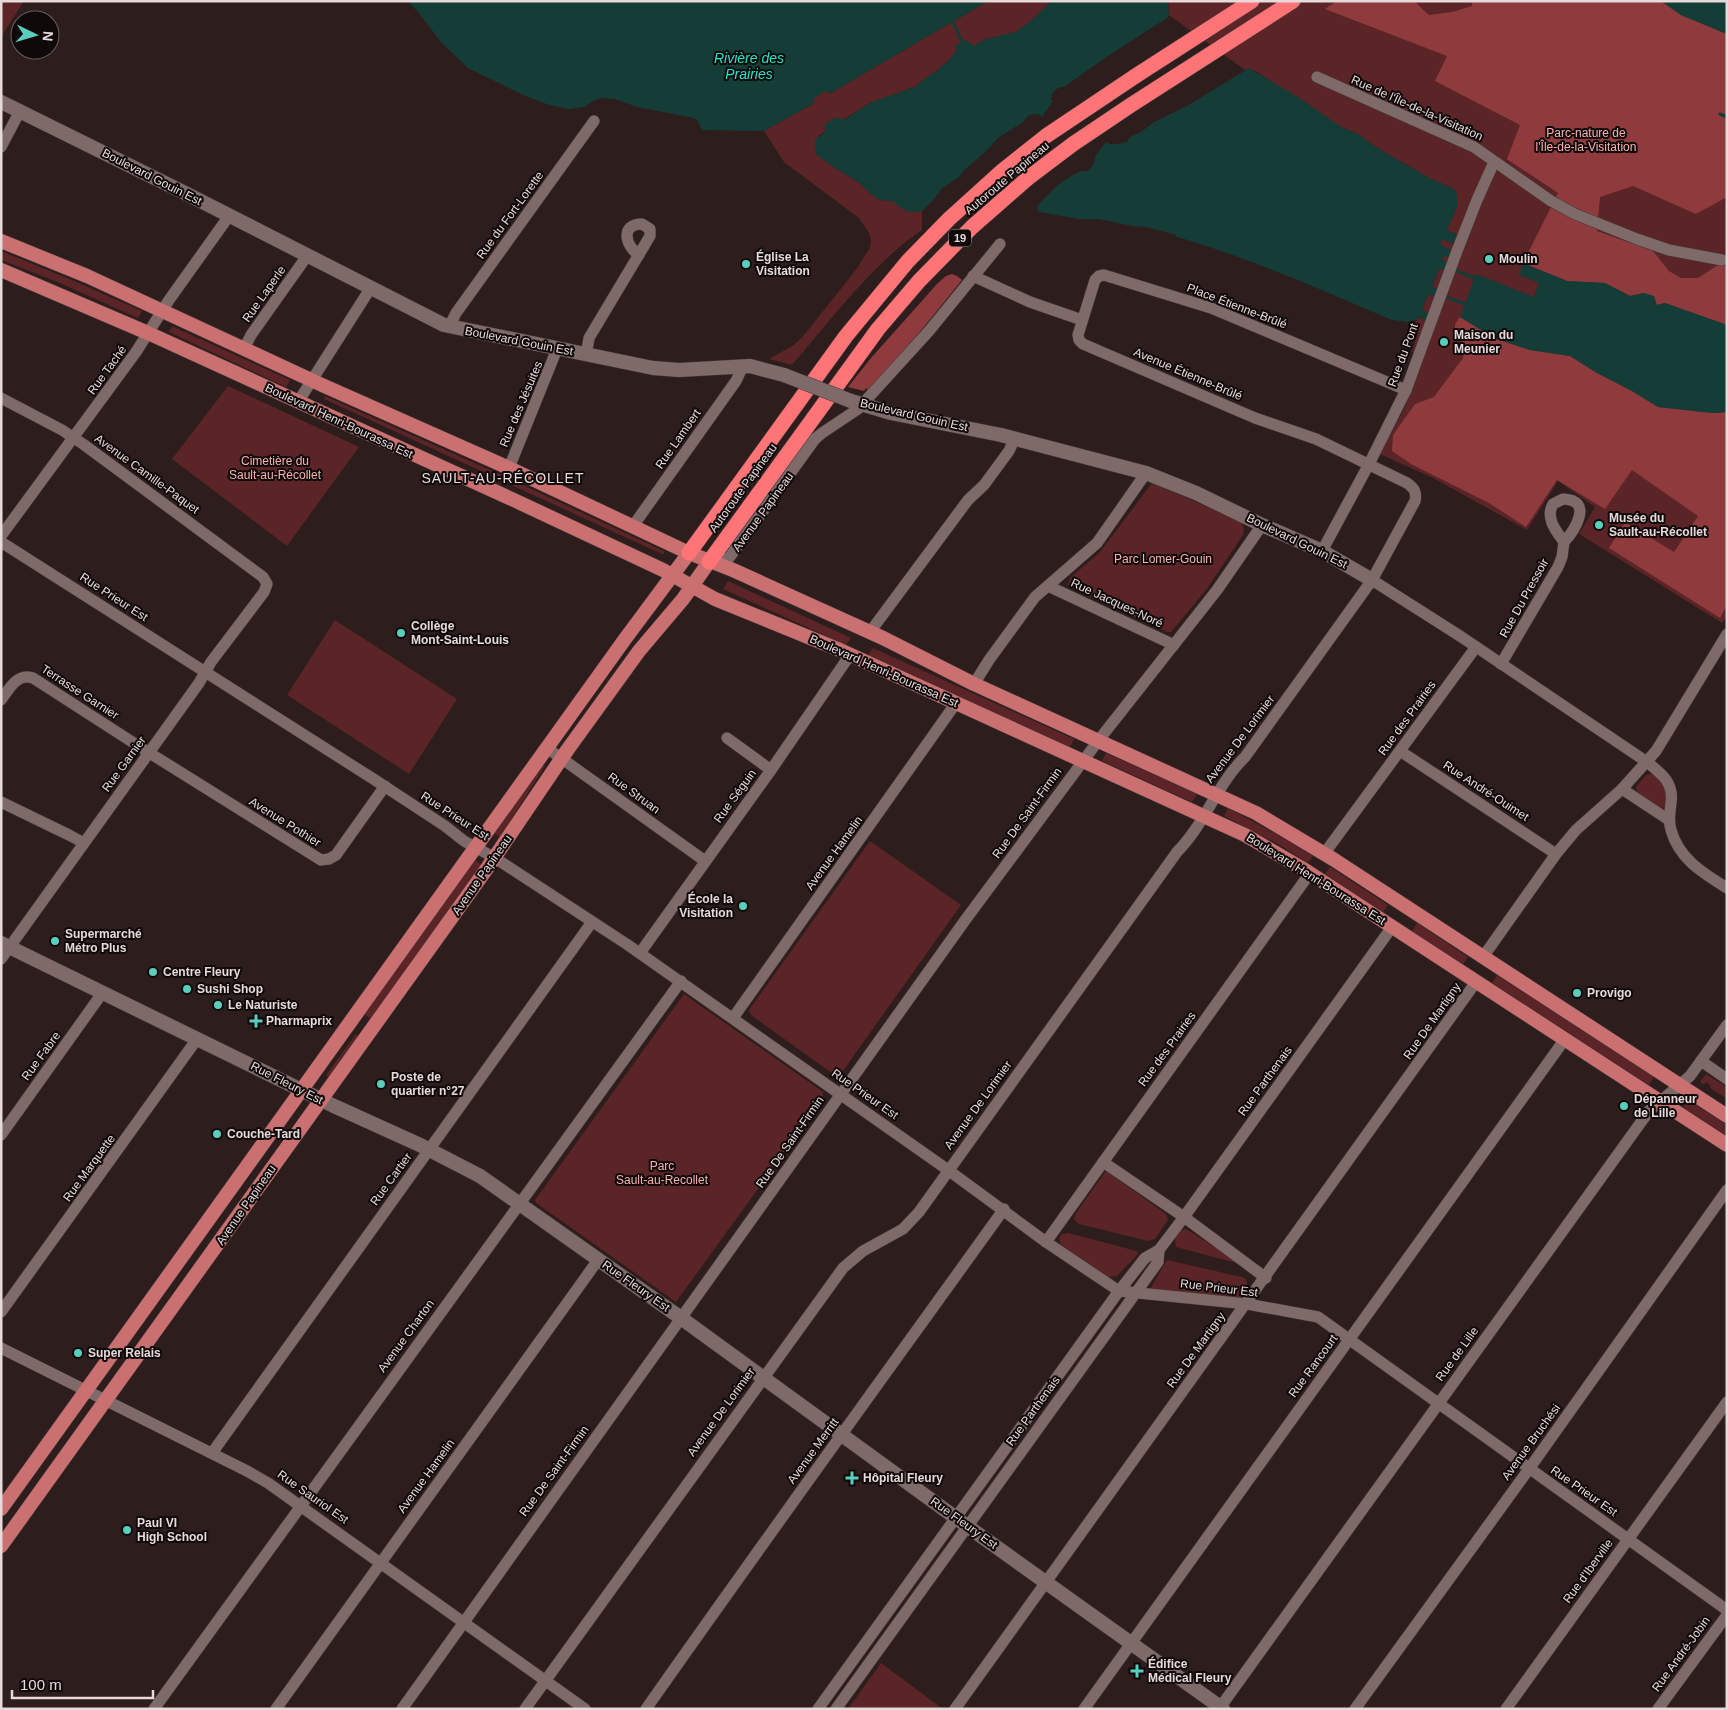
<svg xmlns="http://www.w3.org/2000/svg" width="1728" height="1710" viewBox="0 0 1728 1710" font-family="Arial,sans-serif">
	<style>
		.green { fill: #5b2426 }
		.forest { fill: #8f3b3d }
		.water { fill: #153d37 }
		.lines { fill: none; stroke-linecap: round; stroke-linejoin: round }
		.stream { stroke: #153d37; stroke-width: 3 }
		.minor-casing { stroke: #463a3a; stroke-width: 12 }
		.tertiary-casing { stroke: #463a3a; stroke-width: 15 }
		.primary-casing { stroke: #463a3a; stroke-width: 15 }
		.motorway-casing { stroke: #463a3a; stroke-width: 16 }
		.minor { stroke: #7d6a69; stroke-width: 11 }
		.tertiary { stroke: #7d6a69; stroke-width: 14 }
		.primary { stroke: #ca7071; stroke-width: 14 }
		.motorway { stroke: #fe7477; stroke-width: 15 }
		.tertiary-bridge-casing { stroke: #463a3a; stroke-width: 15; stroke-linecap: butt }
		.tertiary-bridge { stroke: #7d6a69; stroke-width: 14 }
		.poi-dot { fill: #5acebd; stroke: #100909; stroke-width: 2 }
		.labels { text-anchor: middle; stroke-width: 4; stroke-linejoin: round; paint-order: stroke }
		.shield { fill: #100909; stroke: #a69c9b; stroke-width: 1 }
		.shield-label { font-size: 11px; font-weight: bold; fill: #e6dbda }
		.street-label { font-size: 12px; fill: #e6dbda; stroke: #100909 }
		.park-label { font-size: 12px; fill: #fbb1af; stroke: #100909 }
		.poi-label { font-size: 12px; font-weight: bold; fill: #e6dbda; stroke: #100909; text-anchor: start }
		.water-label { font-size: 14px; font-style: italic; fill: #1fe6d0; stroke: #100909 }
		.neighbourhood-label { font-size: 14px; letter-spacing: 1px; fill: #e6dbda; stroke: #100909 }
	</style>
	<rect width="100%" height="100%" fill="#2d1d1d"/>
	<g class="green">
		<path d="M1,1H24L1,37Z"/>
		<path d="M988,1H1052L1032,20L1016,32L986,39L974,46L955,47L957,50L951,58L938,70L923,80L917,86L870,103L818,136L832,166L860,183L871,194L880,200L893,201C907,209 903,213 922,211V230C874,262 830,321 792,365L769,359L794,345L804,335L855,271L870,248L871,240L869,233L859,218L784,162L764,131L814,103L812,99L827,90L829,94Z"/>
		<path d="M1168,1H1661L1681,15L1727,34V325L1712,319L1539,283L1534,297L1712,413L1727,412V616L1722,623L1579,534L1595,507L1558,481L1527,530L1433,478L1380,454L1405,407L1424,358L1412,352L1418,332L1413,330L1418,317L1426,320L1422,310L1428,295L1434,296L1437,289L1432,287L1439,268L1444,270L1447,262L1442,260L1444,255L1451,250L1440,245L1442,239L1453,243L1457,235L1447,230L1457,207L1454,189L1429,178L1374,146L1358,134L1341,127L1257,72L1249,69L1245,70L1169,15Z"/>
		<path d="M1,251L72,280L142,311L138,318L55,281L1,260Z"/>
		<path d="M172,326L290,380L286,387L169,332Z"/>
		<path d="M228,386L359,447L287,546L172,459Z"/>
		<path d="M325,396L510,479L664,551V554H662L324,399Z"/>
		<path d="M1152,483L1240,521L1244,528L1243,535L1206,590L1171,632H1167L1068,585L1070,578L1100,552Z"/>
		<path d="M728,581L851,638L846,645L723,589Z"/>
		<path d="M335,620L457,699L409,774L287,695Z"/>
		<path d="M873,648L1074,739L1070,747L868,655Z"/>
		<path d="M1106,753L1197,794L1192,802L1102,761Z"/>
		<path d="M543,765L545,766L500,837L494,833Z"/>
		<path d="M1654,773L1667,789L1666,807L1660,808L1637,792L1636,787L1646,775Z"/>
		<path d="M1228,808L1278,835L1313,856L1308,863L1278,844L1224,816Z"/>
		<path d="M870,841L961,905L840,1075L836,1076L751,1015L749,1010Z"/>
		<path d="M475,860L481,865L371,1019L364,1014Z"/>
		<path d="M1330,867L1388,905L1383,912L1325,874Z"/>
		<path d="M1417,923L1468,957L1463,964L1412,931Z"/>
		<path d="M1497,975L1654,1077L1649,1085L1492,983Z"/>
		<path d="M684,994L823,1092V1099L676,1302L536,1203L535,1200Z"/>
		<path d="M356,1034L358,1036L329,1077L326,1075Z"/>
		<path d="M1706,1074L1727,1087V1099L1710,1088L1711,1086L1706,1082L1704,1085L1700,1082Z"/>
		<path d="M1688,1100L1727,1125V1136L1683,1107Z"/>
		<path d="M1106,1171L1166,1214L1168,1220L1155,1239L1148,1241L1079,1224L1074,1219L1076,1213Z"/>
		<path d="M1186,1229L1235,1260L1236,1263L1176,1247L1175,1239L1179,1231Z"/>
		<path d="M1068,1233L1137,1251L1138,1254L1117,1276L1110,1277L1104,1275L1061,1245L1059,1238L1062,1234Z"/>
		<path d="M1167,1260L1242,1277L1246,1279L1248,1288L1247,1294L1234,1300L1150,1289Z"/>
		<path d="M881,1663L943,1709H848Z"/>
	</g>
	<g class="forest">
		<path d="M1337,1H1414L1429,15L1452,12L1472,6V1H1661L1681,15L1727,34V197L1696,214L1633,186L1600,197L1597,231L1653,251L1669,271L1681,278H1698L1718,265L1727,266V325L1665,303L1656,305L1644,293L1630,296L1605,283L1567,281L1523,263L1558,193L1507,159L1520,125L1435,81L1447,56L1325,9Z"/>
		<path d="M952,274L957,276L962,280L919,333L868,390L866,388L864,391L848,387L871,358L937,284L946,276Z"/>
		<path d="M1460,317L1494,338L1530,350L1570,356L1597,373L1632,391L1658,407L1712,413L1727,412V605L1720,618L1609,548L1625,522L1674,552L1698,516L1632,470L1605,509L1557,480L1526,527L1489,503L1411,464L1392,451L1393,435L1415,404L1434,397L1463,358L1464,346L1455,333V324Z"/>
	</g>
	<g class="water">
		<path d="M408,1H988L829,94L827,90L813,99L814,103L764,131L702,130L698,121L694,118L637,107L615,99L600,98L593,101L584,107L569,109L549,105L521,94L468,68L441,42L418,12Z"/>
		<path d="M1052,1H1168L1169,15L1167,18L1108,56L1064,87C1057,87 1052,91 1051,99L1053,101L1042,117L1039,114L1029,115L1023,122L998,138L984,153L962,172L959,177L941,189L935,198L922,211L909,212L901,208L893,201L880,200L871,194L860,183L832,166L816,154L815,140L825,132V124L837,117L844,120L870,103L917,86L923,80L938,70L951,58L957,50L955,46L966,40L974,46L986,39L1016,32L1032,20Z"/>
		<path d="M1661,1H1727V34L1681,15Z"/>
		<path d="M1249,68L1301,99L1341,127L1358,134L1374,146L1429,178L1454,189L1457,195V207L1447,230L1457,235L1453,244L1443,239L1440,244L1451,250L1449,257L1444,256L1442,260L1447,262L1444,270L1439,269L1432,286L1437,289L1434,296L1428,295L1422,310L1429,313L1426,320L1419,317L1417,320L1408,322L1392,320C1321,290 1251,258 1177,237L1174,234L1141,226L1137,227L1099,219H1079L1039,212L1037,209L1038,205L1058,185L1071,176L1081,171H1087L1093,166L1096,155L1106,142L1110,144H1118L1127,142L1130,137L1141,132L1154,122L1187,106Z"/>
		<path d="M1523,263L1567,281L1605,283L1630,296L1644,293L1654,296L1657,305L1665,303L1727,325V412L1712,413L1658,407L1632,391L1597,373L1570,356L1530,350L1494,338L1460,317L1476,274L1534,297L1539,283L1519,275Z"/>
	</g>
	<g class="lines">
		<g class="stream">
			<path d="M953,22L962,42"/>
			<path d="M1720,114L1727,117"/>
			<path d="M1445,266L1474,278"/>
			<path d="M1443,296L1465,304"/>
		</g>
		<defs>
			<g id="minor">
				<path d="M1317,77L1474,147L1551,201L1575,214L1637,239L1669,250L1722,260"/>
				<path d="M1,147L20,111"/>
				<path d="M973,276L1030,302L1082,320"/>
				<path d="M449,327L456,313L594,121"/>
				<path d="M244,349L251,335L307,256"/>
				<path d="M586,355L589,338L650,236V229L642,224C620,224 625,246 639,255"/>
				<path d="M1,398L62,430L83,444L263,577L267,584L264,592L211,662L199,683L1,959"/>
				<path d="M298,402L370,289"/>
				<path d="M509,468L557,349"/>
				<path d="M1563,499C1594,500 1575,530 1564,542C1556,531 1545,518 1553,504Z"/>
				<path d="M633,526L736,381L743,366"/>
				<path d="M1,536L136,352L169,300L229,216"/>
				<path d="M1,542L375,780L445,826L464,841L495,858L628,945L948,1170L1046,1242L1119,1291L1247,1304L1318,1317L1727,1610"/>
				<path d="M1322,551L1369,464L1406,390L1457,251L1477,200L1494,162"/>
				<path d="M709,562L729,558L815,439L822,433L858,409L929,331L1000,244"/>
				<path d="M1372,580L1460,636L1647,762C1662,774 1674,783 1671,803C1670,812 1668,821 1671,830C1679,859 1703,873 1727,888"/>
				<path d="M1048,586L1174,645"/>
				<path d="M870,632L968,500L984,485L1009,451L1015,438"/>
				<path d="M1501,664L1558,567L1562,557L1564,542"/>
				<path d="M974,684L989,660L1035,597L1097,543L1146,473"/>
				<path d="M1,700C10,688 17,673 33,678L140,747L321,860L329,859L336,855L385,786"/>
				<path d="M727,738L771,770"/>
				<path d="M547,748L705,861"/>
				<path d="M1400,751L1556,854"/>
				<path d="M1622,789L1669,820"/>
				<path d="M1,802L69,835L84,843"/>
				<path d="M1324,854L1476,647"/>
				<path d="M640,953L771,770L850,655"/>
				<path d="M1483,957L1556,854L1576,830L1622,789L1656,751L1727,634"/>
				<path d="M733,1018L956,703"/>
				<path d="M1701,1061L1727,1079"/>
				<path d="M1,1135L103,992"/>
				<path d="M1103,1162L1184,1217L1266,1278"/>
				<path d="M1046,1242L1310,873"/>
				<path d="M1,1312L197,1039"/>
				<path d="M1,1348L247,1471L268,1483L585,1709"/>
				<path d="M212,1453L592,922"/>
				<path d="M154,1709L681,981"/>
				<path d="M276,1709L598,1260"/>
				<path d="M402,1709L966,919L1098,741L1217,590L1262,525"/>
				<path d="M525,1709L843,1268L863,1251L903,1229L919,1212L1177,852C1205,824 1217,784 1245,757L1372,580L1415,501C1417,492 1414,488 1407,483L1316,439L1255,418L1083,344L1079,340L1078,335L1095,280L1099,276L1104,275L1211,308L1406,390"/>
				<path d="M646,1709C764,1541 884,1376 1004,1209"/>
				<path d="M818,1709L1119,1291L1145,1258L1159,1250L1184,1217L1392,927"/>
				<path d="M836,1709L1158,1262L1159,1250"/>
				<path d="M955,1709L1476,982"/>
				<path d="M1084,1709L1565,1039"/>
				<path d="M1219,1709L1649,1111L1690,1076L1727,1025"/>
				<path d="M1355,1709L1529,1469L1727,1190"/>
				<path d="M1506,1709L1727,1402"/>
				<path d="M1658,1709L1727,1615"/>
			</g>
			<g id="tertiary">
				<path d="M1,102L183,192L444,325L653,368L679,370L750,366L784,375"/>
				<path d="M851,401L891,413L1001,435L1146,473L1196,493L1262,525L1322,551L1372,580"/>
				<path d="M1,943L334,1106L420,1145L480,1176L681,1318L967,1526L1223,1709"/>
			</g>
			<g id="primary">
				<path d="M1,241L87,276L322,385L509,468L689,553L733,570L883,638L974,684L1256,813L1333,859L1727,1116"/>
				<path d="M1,270L148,333L516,501L663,570L715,599L840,650L1245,835L1305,870L1727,1145"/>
				<path d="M1,1509L625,639L689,553"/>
				<path d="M1,1546L488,867L568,749L639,651L683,599L709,562"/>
			</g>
			<g id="motorway">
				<path d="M689,553L846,336L908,261L949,219L1002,171L1046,136L1137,75L1252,1"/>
				<path d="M709,562L878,329L919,281L972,227L1028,178L1073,144L1131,105L1293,1"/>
			</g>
		</defs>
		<use href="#minor" class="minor-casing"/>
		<use href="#tertiary" class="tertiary-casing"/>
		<use href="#primary" class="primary-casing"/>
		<use href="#motorway" class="motorway-casing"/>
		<use href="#minor" class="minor"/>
		<use href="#tertiary" class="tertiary"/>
		<use href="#primary" class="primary"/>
		<use href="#motorway" class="motorway"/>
		<defs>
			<path id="tertiary-bridge" d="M784,375L851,401"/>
		</defs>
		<use href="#tertiary-bridge" class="tertiary-bridge-casing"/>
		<use href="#tertiary-bridge" class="tertiary-bridge"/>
	</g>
	<g class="poi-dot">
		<circle cx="1489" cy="259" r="5"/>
		<circle cx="746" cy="264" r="5"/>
		<circle cx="1444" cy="342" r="5"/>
		<circle cx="1599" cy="525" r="5"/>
		<circle cx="401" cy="633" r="5"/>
		<circle cx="743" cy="906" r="5"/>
		<circle cx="55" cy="941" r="5"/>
		<circle cx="153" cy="972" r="5"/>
		<circle cx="187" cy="989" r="5"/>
		<circle cx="1577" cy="993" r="5"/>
		<circle cx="218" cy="1005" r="5"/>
		<path d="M253.5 1013.5h5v5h5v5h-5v5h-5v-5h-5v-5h5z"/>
		<circle cx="381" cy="1084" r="5"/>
		<circle cx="1624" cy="1106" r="5"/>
		<circle cx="217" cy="1134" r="5"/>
		<circle cx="78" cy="1353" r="5"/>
		<path d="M849.5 1470.5h5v5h5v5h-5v5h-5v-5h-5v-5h5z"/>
		<circle cx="127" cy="1530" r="5"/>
		<path d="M1134.5 1663.5h5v5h5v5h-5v5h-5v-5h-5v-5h5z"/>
	</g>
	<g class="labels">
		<rect class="shield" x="949" y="229.5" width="22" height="17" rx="4"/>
		<g class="shield-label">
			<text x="960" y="242">19</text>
		</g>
		<g class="street-label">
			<text transform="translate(1417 108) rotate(24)" y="4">Rue de l'Île-de-la-Visitation</text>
			<text transform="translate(152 177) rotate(27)" y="4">Boulevard Gouin Est</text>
			<text transform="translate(1007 178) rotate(-40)" y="4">Autoroute Papineau</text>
			<text transform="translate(510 215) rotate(-54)" y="4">Rue du Fort-Lorette</text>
			<text transform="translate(264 294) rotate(-55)" y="4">Rue Laperle</text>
			<text transform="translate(1237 306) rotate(21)" y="4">Place Étienne-Brûlé</text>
			<text transform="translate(519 341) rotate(11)" y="4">Boulevard Gouin Est</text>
			<text transform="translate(1403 355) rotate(-70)" y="4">Rue du Pont</text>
			<text transform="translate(107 370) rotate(-54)" y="4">Rue Taché</text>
			<text transform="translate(1188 374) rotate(23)" y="4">Avenue Étienne-Brûlé</text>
			<text transform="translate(521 404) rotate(-67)" y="4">Rue des Jésuites</text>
			<text transform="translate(914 415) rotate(13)" y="4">Boulevard Gouin Est</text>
			<text transform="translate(339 421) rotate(25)" y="4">Boulevard Henri-Bourassa Est</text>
			<text transform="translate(678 439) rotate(-55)" y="4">Rue Lambert</text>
			<text transform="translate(147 474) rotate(36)" y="4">Avenue Camille-Paquet</text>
			<text transform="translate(743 488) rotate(-54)" y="4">Autoroute Papineau</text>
			<text transform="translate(763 512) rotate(-54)" y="4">Avenue Papineau</text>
			<text transform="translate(1297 541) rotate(26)" y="4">Boulevard Gouin Est</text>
			<text transform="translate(114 597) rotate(33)" y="4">Rue Prieur Est</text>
			<text transform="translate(1524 598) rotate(-61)" y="4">Rue Du Pressoir</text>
			<text transform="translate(1117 603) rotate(25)" y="4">Rue Jacques-Noré</text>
			<text transform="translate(884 671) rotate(24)" y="4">Boulevard Henri-Bourassa Est</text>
			<text transform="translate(80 692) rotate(33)" y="4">Terrasse Garnier</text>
			<text transform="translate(1407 718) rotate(-54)" y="4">Rue des Prairies</text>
			<text transform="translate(1240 739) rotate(-53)" y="4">Avenue De Lorimier</text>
			<text transform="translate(124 764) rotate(-54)" y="4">Rue Garnier</text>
			<text transform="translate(1486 791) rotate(33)" y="4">Rue André-Ouimet</text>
			<text transform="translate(634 793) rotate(36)" y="4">Rue Struan</text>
			<text transform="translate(735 796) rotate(-54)" y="4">Rue Séguin</text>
			<text transform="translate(1027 813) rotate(-54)" y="4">Rue De Saint-Firmin</text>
			<text transform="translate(455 816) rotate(33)" y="4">Rue Prieur Est</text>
			<text transform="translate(285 822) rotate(32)" y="4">Avenue Pothier</text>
			<text transform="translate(834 853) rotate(-54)" y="4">Avenue Hamelin</text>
			<text transform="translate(482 875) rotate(-55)" y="4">Avenue Papineau</text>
			<text transform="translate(1316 879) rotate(32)" y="4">Boulevard Henri-Bourassa Est</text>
			<text transform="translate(1432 1021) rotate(-55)" y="4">Rue De Martigny</text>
			<text transform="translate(1167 1049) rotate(-54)" y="4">Rue des Prairies</text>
			<text transform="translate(41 1056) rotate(-54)" y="4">Rue Fabre</text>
			<text transform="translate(1265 1081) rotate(-54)" y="4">Rue Parthenais</text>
			<text transform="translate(287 1083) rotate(27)" y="4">Rue Fleury Est</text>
			<text transform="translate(865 1094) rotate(35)" y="4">Rue Prieur Est</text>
			<text transform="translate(978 1105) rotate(-54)" y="4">Avenue De Lorimier</text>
			<text transform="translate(790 1142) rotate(-55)" y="4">Rue De Saint-Firmin</text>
			<text transform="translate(89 1168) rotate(-54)" y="4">Rue Marquette</text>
			<text transform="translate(391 1179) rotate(-54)" y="4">Rue Cartier</text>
			<text transform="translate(246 1205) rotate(-55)" y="4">Avenue Papineau</text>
			<text transform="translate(636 1286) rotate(35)" y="4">Rue Fleury Est</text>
			<text transform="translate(1219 1288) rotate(7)" y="4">Rue Prieur Est</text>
			<text transform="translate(406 1336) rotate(-54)" y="4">Avenue Charton</text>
			<text transform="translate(1196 1350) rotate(-54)" y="4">Rue De Martigny</text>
			<text transform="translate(1457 1354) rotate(-54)" y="4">Rue de Lille</text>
			<text transform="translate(1313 1366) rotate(-54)" y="4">Rue Rancourt</text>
			<text transform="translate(1033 1411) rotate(-54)" y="4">Rue Parthenais</text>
			<text transform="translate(721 1412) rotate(-54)" y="4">Avenue De Lorimier</text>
			<text transform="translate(1531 1442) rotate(-54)" y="4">Avenue Bruchési</text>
			<text transform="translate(813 1451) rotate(-54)" y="4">Avenue Merritt</text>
			<text transform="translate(554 1471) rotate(-54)" y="4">Rue De Saint-Firmin</text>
			<text transform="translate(426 1476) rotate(-54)" y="4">Avenue Hamelin</text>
			<text transform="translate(1584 1491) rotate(35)" y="4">Rue Prieur Est</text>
			<text transform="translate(313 1497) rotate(35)" y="4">Rue Sauriol Est</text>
			<text transform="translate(964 1523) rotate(36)" y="4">Rue Fleury Est</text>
			<text transform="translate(1588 1571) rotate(-54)" y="4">Rue d'Iberville</text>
			<text transform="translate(1681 1654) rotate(-54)" y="4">Rue André-Jobin</text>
		</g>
		<g class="park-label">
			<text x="1586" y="137">Parc-nature de<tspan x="1586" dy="14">l'Île-de-la-Visitation</tspan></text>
			<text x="275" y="465">Cimetière du<tspan x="275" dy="14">Sault-au-Récollet</tspan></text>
			<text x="1163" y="563">Parc Lomer-Gouin</text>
			<text x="662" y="1170">Parc<tspan x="662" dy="14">Sault-au-Recollet</tspan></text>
		</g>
		<g class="poi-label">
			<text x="756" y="261">Église La<tspan x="756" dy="14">Visitation</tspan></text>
			<text x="1499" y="263">Moulin</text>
			<text x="1454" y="339">Maison du<tspan x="1454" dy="14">Meunier</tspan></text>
			<text x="1609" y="522">Musée du<tspan x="1609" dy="14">Sault-au-Récollet</tspan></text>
			<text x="411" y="630">Collège<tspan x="411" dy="14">Mont-Saint-Louis</tspan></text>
			<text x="733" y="903" text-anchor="end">École la<tspan x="733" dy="14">Visitation</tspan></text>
			<text x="65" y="938">Supermarché<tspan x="65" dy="14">Métro Plus</tspan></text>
			<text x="163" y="976">Centre Fleury</text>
			<text x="197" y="993">Sushi Shop</text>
			<text x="1587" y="997">Provigo</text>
			<text x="228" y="1009">Le Naturiste</text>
			<text x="266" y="1025">Pharmaprix</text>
			<text x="391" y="1081">Poste de<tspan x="391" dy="14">quartier n°27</tspan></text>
			<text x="1634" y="1103">Dépanneur<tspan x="1634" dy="14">de Lille</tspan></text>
			<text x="227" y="1138">Couche-Tard</text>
			<text x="88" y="1357">Super Relais</text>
			<text x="863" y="1482">Hôpital Fleury</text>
			<text x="137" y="1527">Paul VI<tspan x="137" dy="14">High School</tspan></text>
			<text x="1148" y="1668">Édifice<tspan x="1148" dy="14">Médical Fleury</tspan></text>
		</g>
		<g class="water-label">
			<text x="749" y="63">Rivière des<tspan x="749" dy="16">Prairies</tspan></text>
		</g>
		<g class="neighbourhood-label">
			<text x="503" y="483">SAULT-AU-RÉCOLLET</text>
		</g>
	</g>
	<rect width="1728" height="1710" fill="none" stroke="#e6dbda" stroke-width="5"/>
	<g transform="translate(35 35) rotate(95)"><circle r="24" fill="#100909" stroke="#665d5d"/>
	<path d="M0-4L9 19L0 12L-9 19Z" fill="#5acebd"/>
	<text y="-8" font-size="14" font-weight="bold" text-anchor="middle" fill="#e6dbda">N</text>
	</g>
	<path d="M12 1690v8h141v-8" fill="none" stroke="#e6dbda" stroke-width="2.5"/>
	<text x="20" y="1690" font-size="15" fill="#e6dbda" stroke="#100909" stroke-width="4" paint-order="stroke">100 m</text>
</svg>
